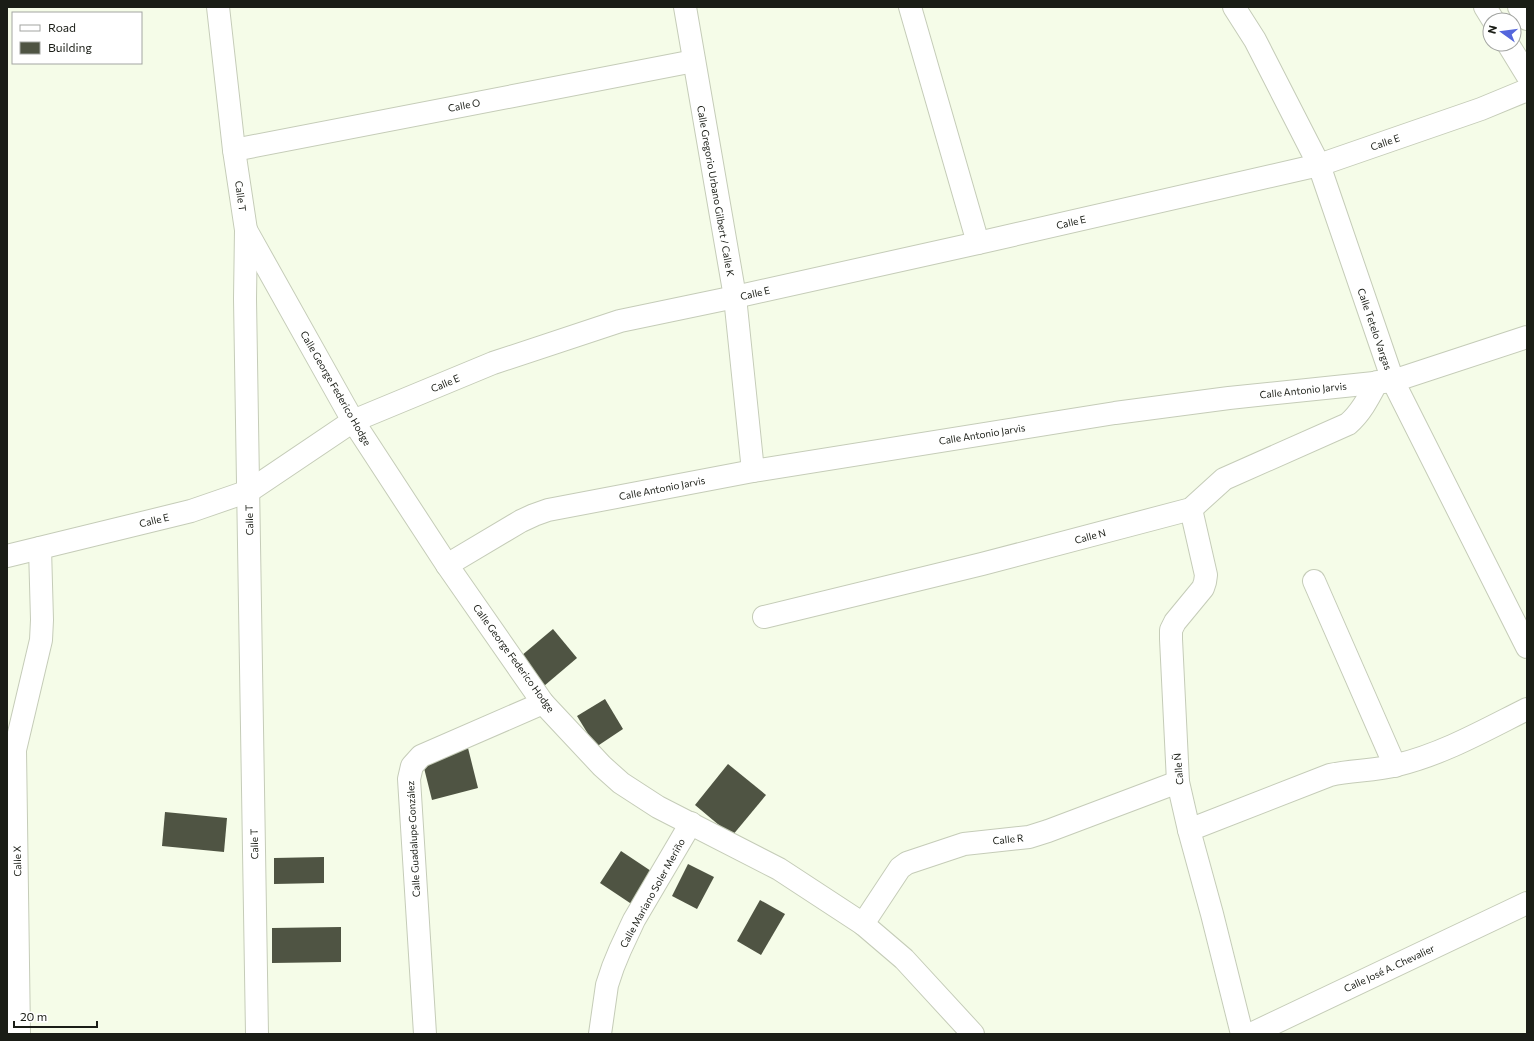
<svg xmlns="http://www.w3.org/2000/svg" width="1534" height="1041" viewBox="0 0 1534 1041" font-family="Commissioner,sans-serif">
	<style>
		.building { fill: #4f5443 }
		.lines { fill: none; stroke-linecap: round; stroke-linejoin: round }
		.minor-casing { stroke: #c5ccb8; stroke-width: 24 }
		.secondary-casing { stroke: #c5ccb8; stroke-width: 24 }
		.minor { stroke: #fff; stroke-width: 22 }
		.secondary { stroke: #fff; stroke-width: 22 }
		.labels { text-anchor: middle; stroke-width: 4; stroke-linejoin: round; paint-order: stroke }
		.street-label { font-size: 10px; fill: #1a1d16; stroke: #fff }
	</style>
	<rect width="100%" height="100%" fill="#f5fce8"/>
	<g class="building">
		<path d="M553,629L577,658L544,686L521,656Z"/>
		<path d="M605,699L623,729L596,747L577,716Z"/>
		<path d="M468,748L478,788L432,800L422,760Z"/>
		<path d="M728,764L766,795L732,836L695,805Z"/>
		<path d="M165,812L227,818L224,852L162,846Z"/>
		<path d="M621,851L654,873L633,905L600,883Z"/>
		<path d="M324,857V883L274,884V858Z"/>
		<path d="M688,864L714,877L697,909L672,896Z"/>
		<path d="M760,900L785,914L761,955L737,941Z"/>
		<path d="M341,927V962L272,963V928Z"/>
	</g>
	<g class="lines">
		<defs>
			<g id="minor">
				<path d="M218,7L234,150L246,230L245,299L257,1034"/>
				<path d="M685,7L735,297L753,471"/>
				<path d="M910,7L978,243"/>
				<path d="M1234,7L1255,40L1319,165L1393,381L1527,647"/>
				<path d="M234,150L694,61"/>
				<path d="M246,230L353,421L447,565L543,703L602,766L621,783L658,807L779,869L863,924L904,959L973,1034"/>
				<path d="M1191,509L1206,575L1205,582L1203,588L1175,622L1171,630V639L1178,782L1189,830L1212,914L1242,1034"/>
				<path d="M7,556L191,511L249,491L353,421L493,363L620,321L735,297L978,243L1319,165L1481,109L1527,90"/>
				<path d="M447,565L521,521L534,515L548,510L753,471L1115,413L1229,398L1393,381L1527,337"/>
				<path d="M1314,581L1395,766"/>
				<path d="M764,617L982,564L1191,509L1224,479L1348,424C1361,413 1369,397 1377,382"/>
				<path d="M1189,830L1330,775C1352,770 1375,771 1397,765C1443,754 1485,730 1527,709"/>
				<path d="M863,924L900,868L907,863L964,844L1029,837L1048,831L1178,782"/>
				<path d="M19,1034L15,750L41,640L42,620L40,548"/>
				<path d="M425,1034L409,779L412,766L421,756L543,703"/>
				<path d="M600,1034L607,985L613,967L620,950L634,920L691,823"/>
				<path d="M1251,1034L1527,903"/>
			</g>
			<g id="secondary">
				<path d="M1485,7L1493,20"/>
				<path d="M1519,7L1527,19"/>
				<path d="M1508,44L1527,75"/>
			</g>
		</defs>
		<use href="#minor" class="minor-casing"/>
		<use href="#secondary" class="secondary-casing"/>
		<use href="#minor" class="minor"/>
		<use href="#secondary" class="secondary"/>
	</g>
	<g class="labels">
		<g class="street-label">
			<text transform="translate(464 105) rotate(-11)" y="4">Calle O</text>
			<text transform="translate(1385 142) rotate(-19)" y="4">Calle E</text>
			<text transform="translate(716 191) rotate(80)" y="4">Calle Gregorio Urbano Gilbert / Calle K</text>
			<text transform="translate(241 196) rotate(82)" y="4">Calle T</text>
			<text transform="translate(1071 222) rotate(-13)" y="4">Calle E</text>
			<text transform="translate(755 293) rotate(-13)" y="4">Calle E</text>
			<text transform="translate(1375 329) rotate(71)" y="4">Calle Tetelo Vargas</text>
			<text transform="translate(445 383) rotate(-23)" y="4">Calle E</text>
			<text transform="translate(336 388) rotate(60)" y="4">Calle George Federico Hodge</text>
			<text transform="translate(1303 390) rotate(-6)" y="4">Calle Antonio Jarvis</text>
			<text transform="translate(982 434) rotate(-9)" y="4">Calle Antonio Jarvis</text>
			<text transform="translate(662 488) rotate(-11)" y="4">Calle Antonio Jarvis</text>
			<text transform="translate(154 520) rotate(-14)" y="4">Calle E</text>
			<text transform="translate(249 520) rotate(-91)" y="4">Calle T</text>
			<text transform="translate(1090 536) rotate(-15)" y="4">Calle N</text>
			<text transform="translate(514 658) rotate(54)" y="4">Calle George Federico Hodge</text>
			<text transform="translate(1178 769) rotate(-95)" y="4">Calle Ñ</text>
			<text transform="translate(413 839) rotate(-93)" y="4">Calle Guadalupe González</text>
			<text transform="translate(1008 839) rotate(-6)" y="4">Calle R</text>
			<text transform="translate(254 844) rotate(-91)" y="4">Calle T</text>
			<text transform="translate(17 861) rotate(-91)" y="4">Calle X</text>
			<text transform="translate(652 893) rotate(-61)" y="4">Calle Mariano Soler Meriño</text>
			<text transform="translate(1389 968) rotate(-25)" y="4">Calle José A. Chevalier</text>
		</g>
	</g>
	<rect width="1534" height="1041" fill="none" stroke="#1a1d16" stroke-width="16"/>
	<rect x="12" y="12" width="130" height="52" fill="#ffffff" stroke="#a3a5a2"/>
	<rect x="20" y="25" width="20" height="6" fill="#ffffff" stroke="#a3a5a2"/>
	<text x="48" y="32" font-size="12" fill="#1a1d16">Road</text>
	<rect x="20" y="42" width="20" height="12" fill="#4f5443" stroke="#a3a5a2"/>
	<text x="48" y="52" font-size="12" fill="#1a1d16">Building</text>
	<g transform="translate(1502 32) rotate(284)"><circle r="19" fill="#ffffff" stroke="#a3a5a2"/>
	<path d="M0-3L7 15L0 10L-7 15Z" fill="#5466dc"/>
	<text y="-6" font-size="11" font-weight="bold" text-anchor="middle" fill="#1a1d16">N</text>
	</g>
	<path d="M14 1021v6h83v-6" fill="none" stroke="#1a1d16" stroke-width="2"/>
	<text x="20" y="1021" font-size="12" fill="#1a1d16" stroke="#ffffff" stroke-width="3" paint-order="stroke">20 m</text>
</svg>
